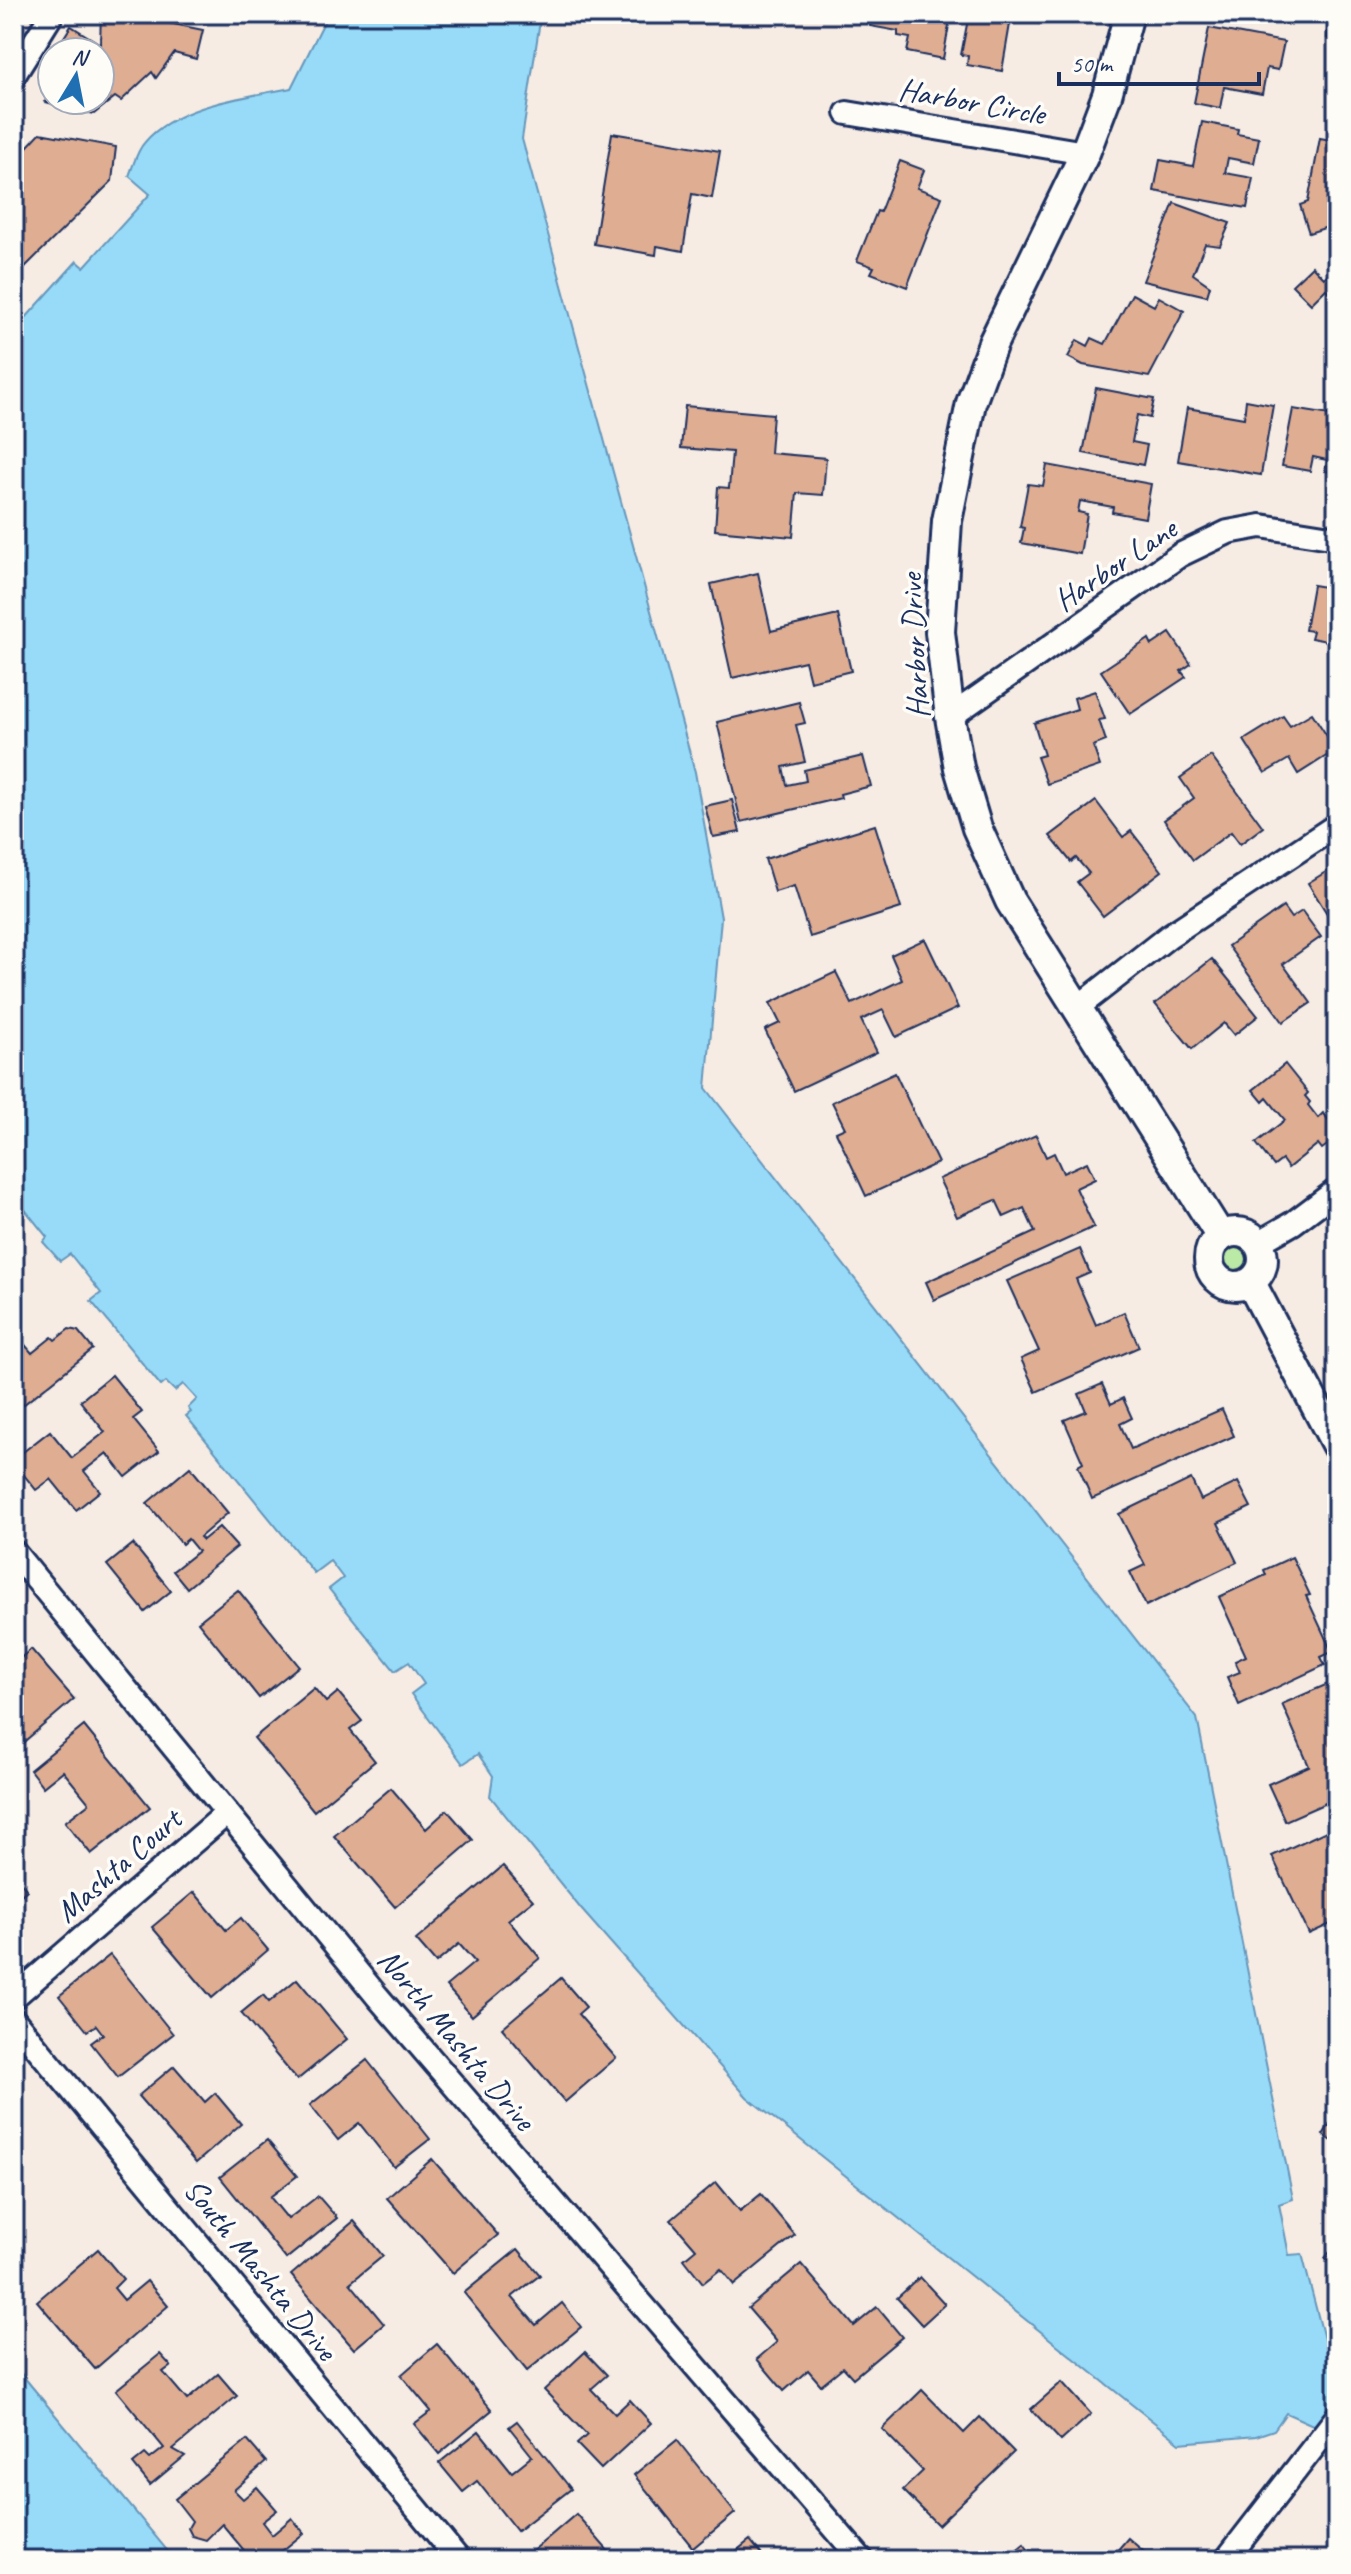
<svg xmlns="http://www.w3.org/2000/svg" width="1351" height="2574" viewBox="0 0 1351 2574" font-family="Caveat,sans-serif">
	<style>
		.green { fill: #bbe9a6; stroke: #6b8c82; stroke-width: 2 }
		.water { fill: #97dbf9; stroke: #6596bb; stroke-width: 2 }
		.building { fill: #dfad91; stroke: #1b2f5e; stroke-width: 2 }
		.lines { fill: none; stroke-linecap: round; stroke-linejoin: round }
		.minor-casing { stroke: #1b2f5e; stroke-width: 28 }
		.tertiary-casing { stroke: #1b2f5e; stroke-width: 34 }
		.minor { stroke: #fdfcf7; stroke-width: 22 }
		.tertiary { stroke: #fdfcf7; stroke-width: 28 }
		.labels { text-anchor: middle; stroke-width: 7; stroke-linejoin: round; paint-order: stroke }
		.street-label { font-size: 32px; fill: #1b2f5e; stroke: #fdfcf7 }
	</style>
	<rect width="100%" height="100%" fill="#f7ece3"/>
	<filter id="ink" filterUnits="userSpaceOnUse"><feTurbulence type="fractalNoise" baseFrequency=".0125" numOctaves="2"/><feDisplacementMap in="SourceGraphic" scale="16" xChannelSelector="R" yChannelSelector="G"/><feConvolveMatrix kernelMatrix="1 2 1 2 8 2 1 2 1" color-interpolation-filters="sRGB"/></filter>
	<g filter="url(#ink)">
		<circle class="green" cx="1236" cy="1260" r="15"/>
		<g class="water">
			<path d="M328,14H342L348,18L349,14H541L522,139L695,772L721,918L706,1088L1197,1718L1293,2199L1279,2204L1289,2255L1302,2254L1324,2339L1337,2348V2451L1322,2429L1286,2413L1274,2430L1256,2436L1180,2443L747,2097L581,1909L490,1796L493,1776L478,1754L463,1764L411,1694L424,1684L409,1662L395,1671L329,1589L343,1578L330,1561L314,1573L186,1416L191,1412L188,1408L197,1399L183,1384L175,1391L166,1382L161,1386L91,1301L101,1293L70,1254L60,1261L43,1242L47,1237L14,1196V331L77,261L84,267L150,194L129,176C133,166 137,150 145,142C176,105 246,97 291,88Z"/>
			<path d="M14,2365L175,2560H14Z"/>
		</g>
		<g class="building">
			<path d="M101,14H143L159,21L203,30L196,59L174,53L156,78L152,72L121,101L115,97L94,114L45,102L52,93V100H100V52H55L71,26L100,44Z"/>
			<path d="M186,14H205L200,22Z"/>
			<path d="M872,14H951L943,59L907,52L910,38L898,36V31L870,26Z"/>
			<path d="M969,14H1045L1043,24L1011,18L1002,71L967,65L968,56L961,55Z"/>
			<path d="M1219,14H1274L1272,24Z"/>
			<path d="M1329,14H1337V39L1327,38Z"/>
			<path d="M1209,28L1284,42L1278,70L1267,68L1262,94L1224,87L1220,108L1194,103Z"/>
			<path d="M1202,122L1238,129L1237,134L1259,138L1254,163L1228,158L1225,173L1253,178L1247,208L1154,191L1160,160L1193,166Z"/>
			<path d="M40,133L116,147L112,181L19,273L14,268V161Z"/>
			<path d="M612,133L720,151L712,198L692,194L683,251L657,246L656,255L594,244Z"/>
			<path d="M1320,138L1337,141V224L1309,233L1300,205L1308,202Z"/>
			<path d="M900,161L924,170L917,188L942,197L907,287L871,273L874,267L857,261L877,211L880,212Z"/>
			<path d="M1174,203L1230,223L1220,246L1205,244L1193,274L1210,286L1207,296L1143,281Z"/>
			<path d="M1337,265V300L1326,289L1311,304L1292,285L1312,266L1324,278Z"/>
			<path d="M1132,294L1154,306L1159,297L1184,311L1149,377L1083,365L1068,357L1077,340L1088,346L1092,338L1105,344Z"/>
			<path d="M1096,388L1154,399L1150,418L1137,415L1132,442L1147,445L1143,465L1083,453Z"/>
			<path d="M1246,400L1273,405L1261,475L1178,461L1187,408L1244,418Z"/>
			<path d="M685,406L773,414L770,453L826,458L823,495L797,493L793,537L715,530L718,487L729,488L732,452L681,448Z"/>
			<path d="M1293,409L1337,416V473L1325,471L1327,460L1313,457L1310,471L1282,466Z"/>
			<path d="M1047,465L1151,484L1145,518L1112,512L1113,507L1080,501L1078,512L1087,514L1080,554L1021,543L1024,528L1020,527L1028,484L1043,486Z"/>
			<path d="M758,573L771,631L838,615L851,671L810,681L805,661L732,678L711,584Z"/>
			<path d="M1313,585L1337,589V643L1311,638L1313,631L1305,630Z"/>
			<path d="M1170,633L1191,664L1181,671L1186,677L1130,714L1101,671L1149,639L1152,645Z"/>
			<path d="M1095,691L1105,719L1099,720L1106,741L1093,746L1100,766L1047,784L1037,757L1044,755L1034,723L1077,709L1074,698Z"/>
			<path d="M799,702L805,723L796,725L805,762L783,767L787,785L806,781L804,770L863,756L871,786L840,794L841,798L741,822L717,722Z"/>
			<path d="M1312,713L1336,750L1298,774L1289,759L1265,773L1244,740L1283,716L1290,726Z"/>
			<path d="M1211,756L1263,827L1240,844L1231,832L1193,860L1164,820L1194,798L1180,778Z"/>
			<path d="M732,800L740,832L713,837L705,806Z"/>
			<path d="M1096,801L1123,837L1131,831L1162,871L1103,916L1077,882L1089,873L1076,858L1071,862L1050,836Z"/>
			<path d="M875,825L901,908L810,937L794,886L775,892L765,859Z"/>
			<path d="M1337,865V928H1336L1308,883Z"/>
			<path d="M1283,907L1291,918L1302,911L1321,937L1283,964L1311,1003L1283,1022L1228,946Z"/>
			<path d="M925,939L958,1008L896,1037L883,1010L861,1020L877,1052L794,1091L765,1030L780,1023L770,1003L836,972L852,1004L902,980L891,955Z"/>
			<path d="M1212,959L1258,1016L1234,1035L1224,1023L1192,1049L1155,1004Z"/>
			<path d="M1337,1054V1077L1326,1064Z"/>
			<path d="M1285,1064L1308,1093L1305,1096L1310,1102L1308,1105L1318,1118L1323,1113L1337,1131V1138L1322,1149L1318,1144L1288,1168L1282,1160L1274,1166L1256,1143L1285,1120L1267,1098L1263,1102L1253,1090Z"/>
			<path d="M895,1073L938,1163L866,1196L836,1132L845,1128L832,1102Z"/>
			<path d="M1036,1135L1046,1157L1054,1153L1063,1173L1087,1162L1095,1179L1076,1188L1094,1227L934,1300L926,1282L1035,1232L1024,1208L1004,1217L996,1200L957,1217L939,1179Z"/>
			<path d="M1080,1249L1090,1273L1076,1279L1096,1325L1124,1312L1139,1347L1036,1392L1021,1359L1039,1351L1007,1281Z"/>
			<path d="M69,1329L78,1331L93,1349L23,1405L14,1393V1332L32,1353L52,1337L55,1340Z"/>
			<path d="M112,1375L142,1412L133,1419L159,1451L126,1477L107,1453L84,1471L100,1491L76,1510L51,1479L36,1490L14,1463V1459L50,1431L72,1458L105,1432L80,1401Z"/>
			<path d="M1102,1384L1111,1404L1123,1398L1132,1418L1120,1424L1131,1449L1222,1409L1234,1436L1092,1499L1078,1466L1083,1463L1064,1420L1086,1411L1079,1394Z"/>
			<path d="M190,1467L228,1513L200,1537L203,1540L219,1527L237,1547L187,1588L173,1571L198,1551L188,1539L182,1544L147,1503Z"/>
			<path d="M1191,1479L1201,1500L1238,1482L1251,1507L1218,1523L1237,1562L1146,1606L1130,1572L1145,1565L1119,1514Z"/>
			<path d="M133,1544L171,1591L145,1612L107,1565Z"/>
			<path d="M1292,1557L1310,1595L1306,1596L1332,1652L1321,1657L1325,1665L1239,1705L1227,1677L1240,1672L1235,1661L1246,1656L1219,1597L1266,1575L1264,1570Z"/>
			<path d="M238,1590L299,1666L259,1698L198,1622Z"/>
			<path d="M31,1649L74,1699L19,1746L14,1740V1664Z"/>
			<path d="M1337,1680V1769L1335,1770L1337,1798L1285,1821L1268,1784L1309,1766L1282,1704Z"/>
			<path d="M314,1688L326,1702L338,1692L362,1721L350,1730L375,1761L314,1811L254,1738Z"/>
			<path d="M84,1726L150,1807L91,1854L65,1822L89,1803L63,1771L43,1787L30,1770Z"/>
			<path d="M391,1788L426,1829L447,1810L473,1840L395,1907L334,1836Z"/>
			<path d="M1337,1826V1921L1309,1934L1272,1856Z"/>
			<path d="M503,1866L533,1900L508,1920L540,1958L472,2016L446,1986L475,1962L459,1944L436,1963L416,1940Z"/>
			<path d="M14,1874L27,1890L14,1901Z"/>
			<path d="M194,1892L226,1930L241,1918L268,1950L212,1998L152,1927Z"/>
			<path d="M110,1955L173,2034L118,2077L91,2043L103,2034L96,2025L87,2031L59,1996Z"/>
			<path d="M561,1978L586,2007L578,2014L616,2058L565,2102L502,2028Z"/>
			<path d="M297,1979L347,2039L297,2080L241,2013L263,1995L269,2002Z"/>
			<path d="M367,2060L430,2139L394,2167L359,2123L338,2140L310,2105Z"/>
			<path d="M174,2066L205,2102L215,2093L241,2124L196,2163L138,2096Z"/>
			<path d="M1337,2113V2144L1323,2135Z"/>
			<path d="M267,2140L297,2176L270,2197L288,2219L318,2196L337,2218L286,2259L220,2177Z"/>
			<path d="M432,2159L498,2235L453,2273L387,2198Z"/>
			<path d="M716,2182L740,2211L761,2194L795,2235L734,2285L721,2269L703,2283L684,2259L696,2249L671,2220Z"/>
			<path d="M354,2221L383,2256L350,2283L384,2324L354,2349L291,2275Z"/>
			<path d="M1337,2243V2268L1325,2258Z"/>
			<path d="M98,2249L123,2279L114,2288L124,2300L147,2281L168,2306L95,2369L37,2301Z"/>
			<path d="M518,2249L540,2275L512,2297L536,2325L562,2303L581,2327L527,2371L464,2293Z"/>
			<path d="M801,2264L854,2326L877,2307L902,2337L853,2378L843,2367L821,2385L808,2370L784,2391L757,2359L777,2342L748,2308Z"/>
			<path d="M920,2277L945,2304L922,2325L897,2298Z"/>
			<path d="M437,2344L492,2410L439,2454L414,2424L431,2411L401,2375Z"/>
			<path d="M585,2352L607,2375L591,2389L615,2414L630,2400L651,2423L601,2469L577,2444L587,2435L544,2390Z"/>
			<path d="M160,2354L171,2366L163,2372L187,2400L218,2374L237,2396L173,2449L185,2456L150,2485L133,2464L145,2454L150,2459L164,2448L116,2390Z"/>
			<path d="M1062,2382L1091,2414L1061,2441L1031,2409Z"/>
			<path d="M922,2390L964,2433L980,2417L1014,2452L938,2525L903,2490L923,2471L882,2429Z"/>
			<path d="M517,2421L571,2489L517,2531L477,2481L463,2492L439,2463L479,2431L512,2472L532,2456L509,2427Z"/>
			<path d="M247,2440L266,2462L234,2490L243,2499L257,2487L277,2510L262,2522L272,2535L292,2518L304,2533L271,2560H252L222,2524L206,2540L192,2536L188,2528L192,2521L175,2499Z"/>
			<path d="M677,2440L735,2513L693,2548L634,2475Z"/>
			<path d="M576,2514L616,2560H522Z"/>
			<path d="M1128,2538L1150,2557L1148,2560H1109Z"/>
			<path d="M750,2540L766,2560H725Z"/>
			<path d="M1024,2544L1036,2560H1004Z"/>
		</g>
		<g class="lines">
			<defs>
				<g id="minor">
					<path d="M14,75L52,14"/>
					<path d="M847,113L1085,153"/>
					<path d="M950,717L1180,555L1228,532L1261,526L1337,538"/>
					<path d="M1078,1007L1169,936L1337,825"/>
					<path d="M1258,1243L1293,1223L1337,1190"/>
					<path d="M14,1552L377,1996L862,2560"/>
					<path d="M14,1997L227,1813"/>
					<path d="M14,2020L459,2560"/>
					<path d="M1226,2560L1337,2417"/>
				</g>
				<g id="tertiary">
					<path d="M1129,14L1107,95L1085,153L993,343L971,403L947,521L940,632L950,717L959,768L977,828L1010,901L1221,1237"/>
					<circle cx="1236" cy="1259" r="27"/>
					<path d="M1251,1283L1337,1446"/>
				</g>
			</defs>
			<use href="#minor" class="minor-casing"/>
			<use href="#tertiary" class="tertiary-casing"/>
			<use href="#minor" class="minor"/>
			<use href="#tertiary" class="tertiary"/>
		</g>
	</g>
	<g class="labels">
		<g class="street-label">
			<text transform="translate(972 101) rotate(10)" y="11">Harbor Circle</text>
			<text transform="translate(1115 564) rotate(-34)" y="11">Harbor Lane</text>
			<text transform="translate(914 646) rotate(-93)" y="11">Harbor Drive</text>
			<text transform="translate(118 1865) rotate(-41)" y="11">Mashta Court</text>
			<text transform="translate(457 2039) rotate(50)" y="11">North Mashta Drive</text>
			<text transform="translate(261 2269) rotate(51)" y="11">South Mashta Drive</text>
		</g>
	</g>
	<rect width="1351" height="2574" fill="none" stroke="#fdfcf7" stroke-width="48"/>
	<rect x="24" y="24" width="1303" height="2526" fill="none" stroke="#1b2f5e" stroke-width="3" filter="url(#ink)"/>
	<g transform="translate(76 76) rotate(10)"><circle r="38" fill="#fdfcf7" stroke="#a3aaba" stroke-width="2"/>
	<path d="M0-6L14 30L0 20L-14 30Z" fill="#1f6fb2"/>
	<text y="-12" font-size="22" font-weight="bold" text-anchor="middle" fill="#1b2f5e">N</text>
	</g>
	<path d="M1059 72v12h200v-12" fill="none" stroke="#1b2f5e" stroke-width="4"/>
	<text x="1071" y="72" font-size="24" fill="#1b2f5e" stroke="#fdfcf7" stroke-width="6" paint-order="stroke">50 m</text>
</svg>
